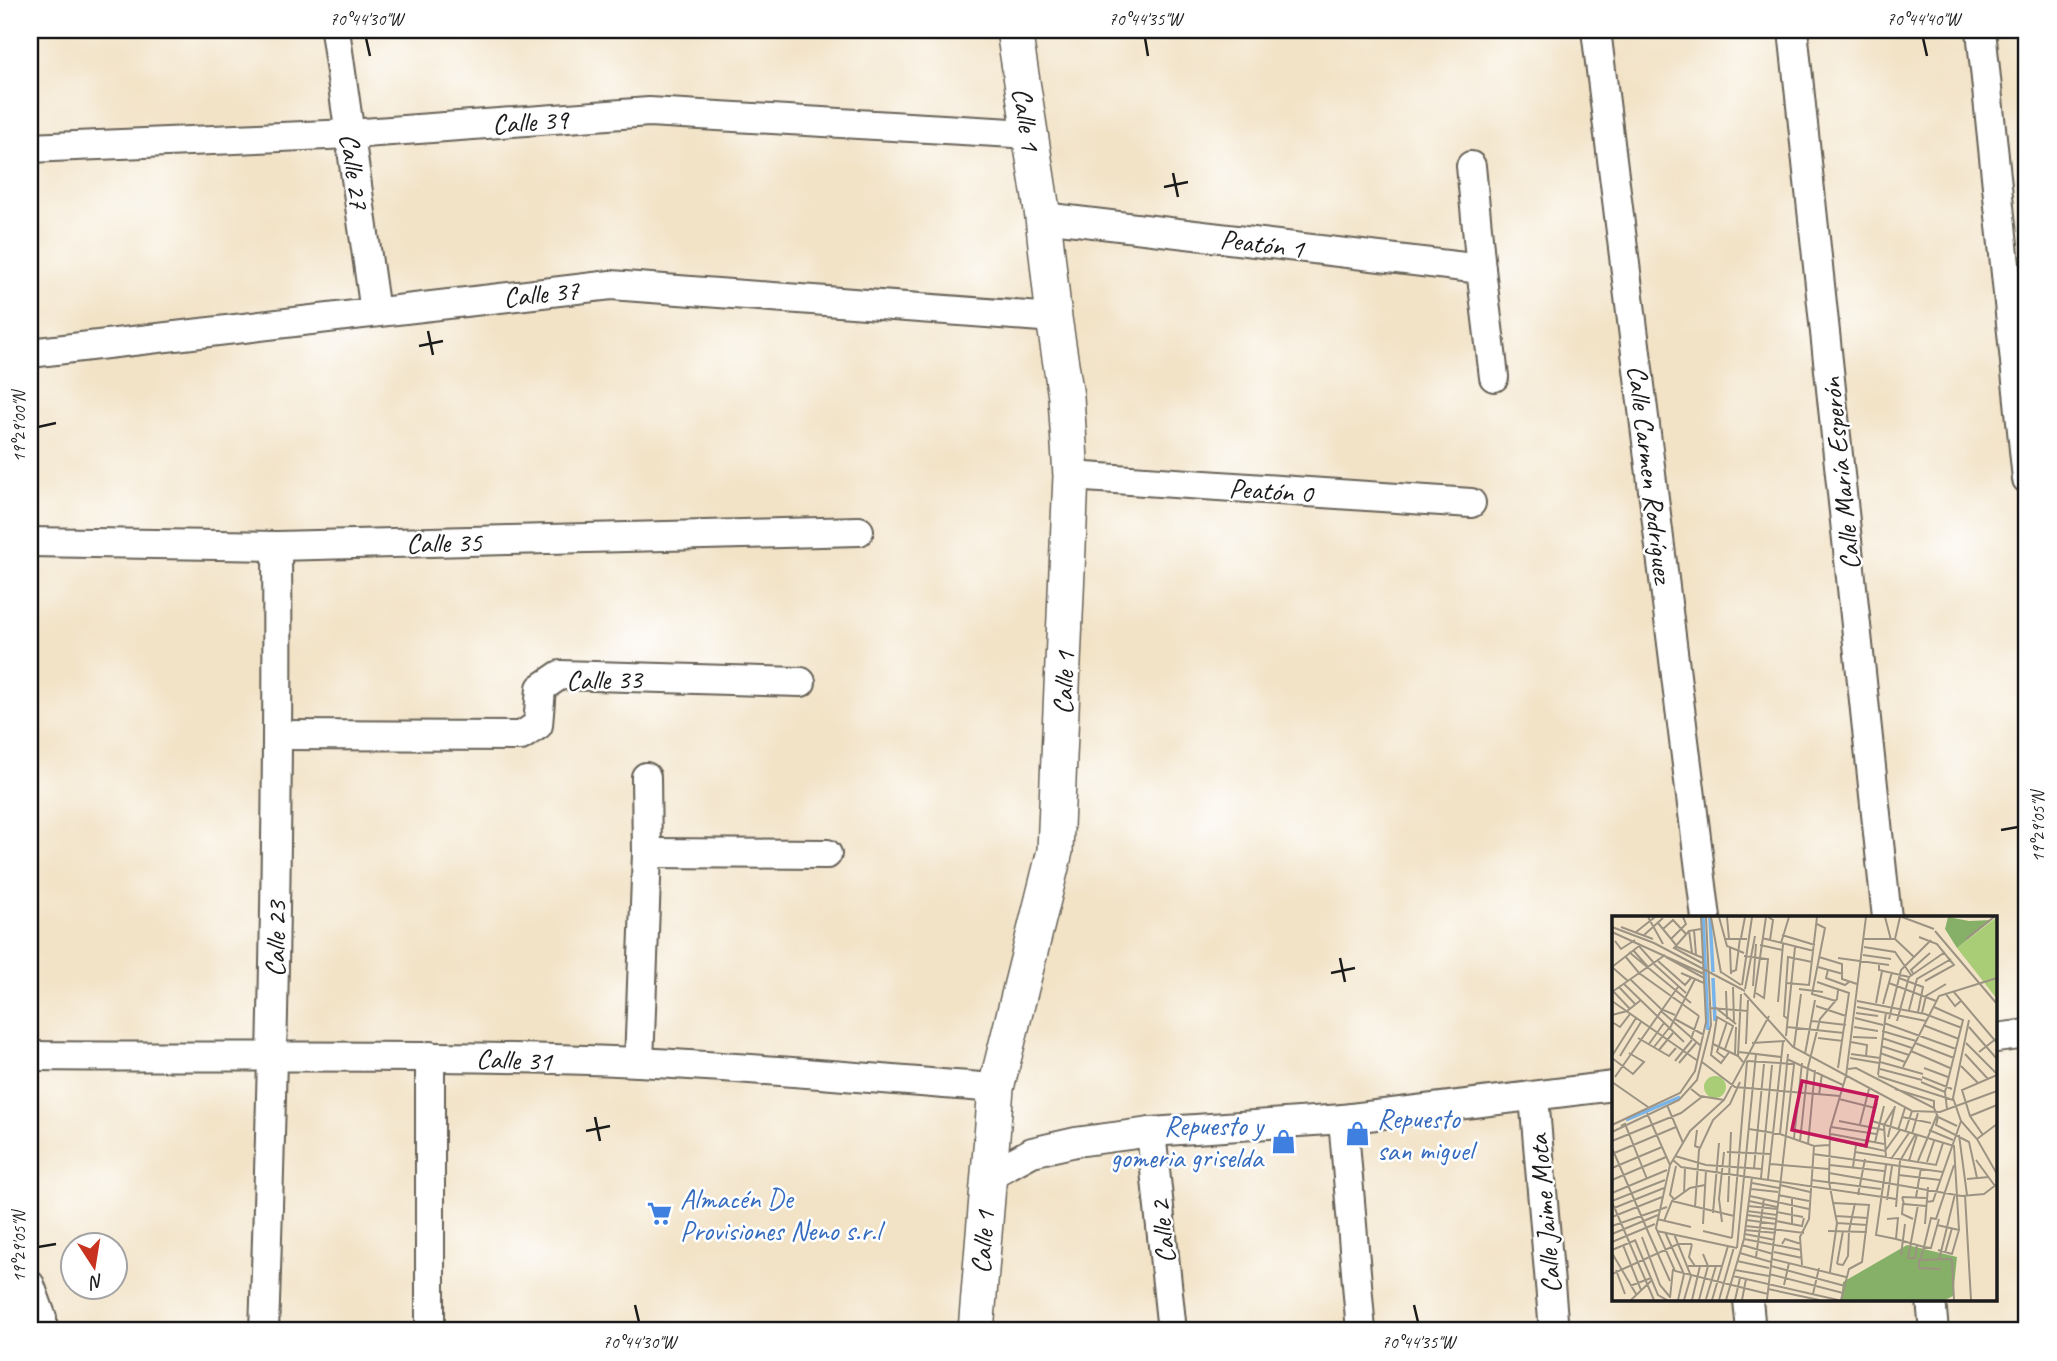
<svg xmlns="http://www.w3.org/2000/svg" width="2057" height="1361" viewBox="0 0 2057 1361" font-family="Caveat,sans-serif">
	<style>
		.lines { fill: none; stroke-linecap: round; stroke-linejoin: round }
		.minor-casing { stroke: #676258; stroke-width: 32 }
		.tertiary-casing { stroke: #676258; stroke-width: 38 }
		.minor { stroke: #fff; stroke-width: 28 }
		.tertiary { stroke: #fff; stroke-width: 35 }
		.ticks { fill: none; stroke: #1c1c1c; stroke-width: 2.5 }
		.labels { text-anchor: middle; stroke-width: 5; stroke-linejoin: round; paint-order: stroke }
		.street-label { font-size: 28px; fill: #1c1c1c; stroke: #fff }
		.shop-label { font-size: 28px; fill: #366cbe; stroke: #fff; text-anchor: start }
		.inset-river { fill: none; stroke: #78b4ea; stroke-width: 3.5 }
		.inset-road { fill: none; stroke: #9c9383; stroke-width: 2 }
		.view { fill: #c2185b; fill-opacity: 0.15; stroke: #c2185b; stroke-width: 3.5 }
		.inset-edge { fill: none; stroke: #1c1c1c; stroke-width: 3.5 }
		.neatline { fill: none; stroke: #1c1c1c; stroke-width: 2.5 }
		.ticks-label { font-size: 18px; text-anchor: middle; fill: #1c1c1c }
	</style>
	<rect width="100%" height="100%" fill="#fff"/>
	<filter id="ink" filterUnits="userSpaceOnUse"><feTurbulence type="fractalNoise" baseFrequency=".0143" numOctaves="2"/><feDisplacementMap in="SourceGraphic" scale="14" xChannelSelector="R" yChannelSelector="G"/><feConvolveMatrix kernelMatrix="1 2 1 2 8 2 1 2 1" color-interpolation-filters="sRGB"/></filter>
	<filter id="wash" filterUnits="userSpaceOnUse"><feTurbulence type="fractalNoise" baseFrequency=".00686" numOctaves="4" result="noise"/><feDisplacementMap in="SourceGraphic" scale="28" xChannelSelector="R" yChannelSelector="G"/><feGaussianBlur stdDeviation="1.57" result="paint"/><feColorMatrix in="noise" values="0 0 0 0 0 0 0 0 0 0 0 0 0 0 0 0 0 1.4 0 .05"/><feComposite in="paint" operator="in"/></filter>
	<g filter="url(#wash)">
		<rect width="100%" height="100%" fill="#f2e3c7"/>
	</g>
	<g filter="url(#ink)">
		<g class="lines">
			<defs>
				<g id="minor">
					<path d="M335,30L375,312"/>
					<path d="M1596,30L1706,918"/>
					<path d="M1793,30L1887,918"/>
					<path d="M1981,30L2027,479"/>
					<path d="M30,148L350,134L649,112L1030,134"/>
					<path d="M1471,166L1481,269"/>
					<path d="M1043,217L1481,269L1494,377"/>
					<path d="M30,353L611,285L1054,318"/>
					<path d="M1071,476L1471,503"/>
					<path d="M30,542L277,546L859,531"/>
					<path d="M278,735L521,736L538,725L541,688L560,675L801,682"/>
					<path d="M647,853L827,854"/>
					<path d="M1996,1038L2027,1034"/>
					<path d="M30,1056C232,1058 435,1053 638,1062C757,1068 877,1079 996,1088"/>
					<path d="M430,1056V1331"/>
					<path d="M639,1062L647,853L646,777"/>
					<path d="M1534,1097L1554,1331"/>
					<path d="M1343,1119L1361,1331"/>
					<path d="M1151,1132L1172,1331"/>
					<path d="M988,1176L1032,1152L1076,1142L1151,1132L1343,1119L1614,1086"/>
					<path d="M30,1285L42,1318V1331"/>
					<path d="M1748,1300L1751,1331"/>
					<path d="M1931,1300L1934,1331"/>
					<path d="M264,1331C273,1069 279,808 277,546"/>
				</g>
				<path id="tertiary" d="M976,1331L996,1088L1055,851L1071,476L1066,397L1054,318L1043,217L1014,30"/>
			</defs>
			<use href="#minor" class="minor-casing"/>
			<use href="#tertiary" class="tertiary-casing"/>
			<use href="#minor" class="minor"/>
			<use href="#tertiary" class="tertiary"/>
		</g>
	</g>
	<path class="ticks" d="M366,38L370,56M1145,38L1148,56M1923,38L1927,56M1173,173L1178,197M1164,187L1188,182M428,331L433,355M419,346L443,341M38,427L56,423M2001,830L2018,827M1340,958L1345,982M1331,973L1355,968M595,1117L600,1141M586,1131L610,1126M38,1247L56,1244M635,1305L639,1322M1414,1305L1418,1322"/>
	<defs>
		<symbol id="shop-bare" viewBox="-9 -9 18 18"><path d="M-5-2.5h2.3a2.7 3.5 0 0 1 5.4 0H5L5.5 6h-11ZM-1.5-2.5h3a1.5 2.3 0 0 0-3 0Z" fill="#3f7fe0" stroke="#fff" stroke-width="2.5" paint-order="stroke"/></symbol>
		<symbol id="supermarket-bare" viewBox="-9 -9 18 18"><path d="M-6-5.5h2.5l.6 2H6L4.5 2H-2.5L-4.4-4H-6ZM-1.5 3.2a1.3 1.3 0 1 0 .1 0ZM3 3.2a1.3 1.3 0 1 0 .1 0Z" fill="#3f7fe0" stroke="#fff" stroke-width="2.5" paint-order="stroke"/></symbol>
	</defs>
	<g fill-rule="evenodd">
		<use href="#shop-bare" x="1340" y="1116" width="35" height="35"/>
		<use href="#shop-bare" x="1266" y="1124" width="35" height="35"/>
		<use href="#supermarket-bare" x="642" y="1196" width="35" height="35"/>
	</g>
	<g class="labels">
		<g class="street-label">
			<text transform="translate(1027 119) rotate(81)" y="10">Calle 1</text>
			<text transform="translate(530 121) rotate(-4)" y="10">Calle 39</text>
			<text transform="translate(355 171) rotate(82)" y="10">Calle 27</text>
			<text transform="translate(1262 243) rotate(7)" y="10">Peatón 1</text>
			<text transform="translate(541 293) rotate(-6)" y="10">Calle 37</text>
			<text transform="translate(1651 474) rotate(83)" y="10">Calle Carmen Rodríguez</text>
			<text transform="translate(1840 474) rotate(-96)" y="10">Calle María Esperón</text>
			<text transform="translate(1271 490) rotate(4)" y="10">Peatón 0</text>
			<text transform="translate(444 542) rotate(-1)" y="10">Calle 35</text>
			<text transform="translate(604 679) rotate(-1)" y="10">Calle 33</text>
			<text transform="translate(1063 683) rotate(-88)" y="10">Calle 1</text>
			<text transform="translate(275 939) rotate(-89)" y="10">Calle 23</text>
			<text transform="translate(514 1059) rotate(2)" y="10">Calle 31</text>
			<text transform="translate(1544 1214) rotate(-95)" y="10">Calle Jaime Mota</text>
			<text transform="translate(1162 1232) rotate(-96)" y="10">Calle 2</text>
			<text transform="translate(982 1242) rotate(-86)" y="10">Calle 1</text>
		</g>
		<g class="shop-label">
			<text x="1377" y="1128">Repuesto<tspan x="1377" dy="32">san miguel</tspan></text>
			<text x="1263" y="1135" text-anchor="end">Repuesto y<tspan x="1263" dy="32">gomeria griselda</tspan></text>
			<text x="680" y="1208">Almacén De<tspan x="680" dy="32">Provisiones Neno s.r.l</tspan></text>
		</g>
	</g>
	<g transform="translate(1612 916)">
		<rect width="385" height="385" fill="#f2e3c7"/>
		<path d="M385,1V83L345,32ZM92 171a11 11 0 1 1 22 0a11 11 0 1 1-22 0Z" fill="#a9cd77"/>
		<path d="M336,1L357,5L380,4L345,32L333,13ZM295,329L345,341L341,380L333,384H229L231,366Z" fill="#86b068"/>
		<path class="inset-river" d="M91,1L96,114M98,2L101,56M101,62L103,105M14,204L68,181"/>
		<path class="inset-road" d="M36,1L51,28M99,1L109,57M107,1L115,30L132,37M115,1L117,23M156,1L161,4L158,24M273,1L279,24M290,1L322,13M46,7L64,29M205,8L213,12L200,78L224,85M0,11L42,27L133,75M9,11L41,23M51,13L61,4L74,18M89,13L77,15L62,32L90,47M82,14L84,39M77,15L80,37M323,15L385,88M0,16L92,58M24,16L43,1M32,19L51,2M170,19L203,29M307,21L325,28L342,49L313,65M129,22L133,1M150,22L202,35M59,23L74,8L71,1M112,23H135M252,23H283L288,1M283,23L302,41M354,23L382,1M3,25L9,33L23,24M169,27L177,1M148,29L170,34M63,30L91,42M252,31L283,36L299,59M118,32L119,58M21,34L36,51M17,36L79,87M251,39L279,43M13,40L27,57L87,100M132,40L156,43L152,82L144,77M54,41L92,62M207,41L230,48V63L245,68M226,42L277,49M46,45L73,69L79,62M267,47V54L297,61M42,48L74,77M0,51L27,30L42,47M0,51L16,65M206,51L231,58M216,54L214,62L233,69L237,66M109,56L129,69M119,56L124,54L128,22M69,57L92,67M301,57L299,54L318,37M287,62L311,71L306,96M19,64L49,93L63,99M205,66L237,77L226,152M174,67L197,69L205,1M277,67L324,85M12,68L72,126M130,69L140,1M141,70L144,28M7,71L24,89M121,71L122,107M133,73L143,20M187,73L211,76M1,75L18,93M114,75L115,103M341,75L385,127M0,76L53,39M132,77L181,131L300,195L328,196L385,175M333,77L343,90L350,84M129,78L126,140L131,146M142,82L154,1M0,85L86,145M245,85L313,98L350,112M166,86L171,28M264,87L270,55M271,88L280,56M204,90L234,100M245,91L314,105M322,91L351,104L333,176L335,193M98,92L136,95M104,92L124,108M297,94L305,63L339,43M49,95L89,130M244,97L266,100M310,97L314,80L334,68M0,99L15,95L29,84M243,102L271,109M63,103L92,119M176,103L172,100L176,41L200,46M277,103L289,54L319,24M357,104L341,182L349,205L365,223L385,258M200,105L234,109M285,105L297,61L333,36M0,106L8,111L18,98M272,107L344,133M311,109L347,123M175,111L232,117M242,111L266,115M357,111L385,143M58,112L83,63M270,115L304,125M174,120L183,31M241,121L265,122M26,122L57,140L64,132M206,122L231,125M270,122L300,132M79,123L87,100M239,126L255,129L254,140M140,127L173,125M303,127L342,142M354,127L385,158M37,128L52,107M101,128L126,140M134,128L136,84M269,130L297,139M42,131L57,112M182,131L189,78M113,133L121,110L105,101L99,139L109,147L118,135M47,134L61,117M299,135L338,152M127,136L169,141M367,136L385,122M268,137L293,146M123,138L124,111M193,138L203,84M239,138L268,142M353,138L376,163M0,140L24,102M8,140L29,106M0,142L21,158L32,146L17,137M113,142L105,136L115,106M238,142L267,147M175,143L231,169M63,145L80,124M135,145L183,148M90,146L123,171L228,180M268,146L311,158M67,147L84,127M349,150L366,167M291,151L327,80L385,62M312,152L336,161M236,153L244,152L322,192L326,201L345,210M268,153L310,164M266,159L274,96M234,160L254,1M266,160L341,184M3,161L66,71M310,161L340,173M0,166L36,191M309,166L333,176M79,173L88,180L112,184M283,173L322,185V192M207,179L210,158M227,183L263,192M265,187L260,205L342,230L347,314L340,338L326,334M55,189L71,227M35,197L58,249M358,200L385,189M290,201L319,207M326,201L324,209L357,226L365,262M227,205L272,214M248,208L257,173M0,209L68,177L83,155L94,106L89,1M9,210L13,208L35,263M219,211L264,218M137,213L168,218L202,230L217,229M85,214L83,230L88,232M286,214L293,192M317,214L341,224M0,216L67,184L85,164L99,109L94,1M293,216L300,195M168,218L176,138M219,218L272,228M300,218L306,197M347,219L355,279M371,219L358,200L350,174L385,159M276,221L283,190M182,222L190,147M218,223L273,235L288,214M365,223L385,208M0,225L69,197L91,180M188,225L196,151L208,103L225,83L226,74M263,226L272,190M196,228L203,154M0,232L37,318M115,236L158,238M243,236L324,249L331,227M0,238L64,211M201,238L331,256M63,240L94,249L150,253M274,242L272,209L283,191M279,243L297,217M61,244L69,251L284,283M364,244L383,270M297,245L305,219M306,245L325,199M315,246L322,225M158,248L217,253M218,249L272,255M274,249L264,319L284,323M241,251L244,229M0,252L50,231M142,252L152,148M217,257L350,280L372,278L385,268M287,259L328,264M149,262L160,149M156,263L171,126M355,263L377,261M0,264L54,241M199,264L269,273M140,267L167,272M168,269L198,276M139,273L166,276M0,277L55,254M72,277L73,252M166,279L197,285M246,279L253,243M353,279L359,384M138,280L197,293M290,281L292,288L314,290M290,281L314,282M304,281L309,252M62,283L58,279L64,250M275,284L280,250M0,285L53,264M60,285L122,300M137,285L165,291M0,286L42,384M116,286L119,216M314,286L321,285L349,205M222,287L258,289M291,287L290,298L301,303M136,290L165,293M83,291L87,234L101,204L118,188L128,166M284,291L288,245L303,219M2,292L52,272M135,295L165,299M165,296L191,301M101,297L107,227M135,299L164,303M224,300L256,302M0,301L50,281M45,303L79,311M275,303L286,302L284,323L312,331L308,344M327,303L319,332L312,331L319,302L324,303L342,249M135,304L164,308M52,305L60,285L78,272L93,269M164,305L190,310L192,302M110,306L107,283L112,236M180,307V281M225,307L255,309M91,308L94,254M313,308L316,271M325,309L347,314M0,310L55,291M134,310L192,317M133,314L164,317M45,315L125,332M91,315L120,322M216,315L255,316M237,315L243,287M53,316L72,358L66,384M0,318L46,299M37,318L58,365M62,318L79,360L72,384M133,318L163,324M30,321L48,369L58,381M120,322L135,145M132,323L189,334M23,324L46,379L55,384M0,326L43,308M80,328L77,341L83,350M170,328L173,323L189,328M11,329L29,374M130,329L161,338M125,332L144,138M0,334L24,324M162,336L190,342M0,337L24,378M128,337L159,346M333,337L340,312M289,339L293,308M144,341L152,282M296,342L306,289M296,342H303L305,328M160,343L234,361M327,344L343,278M340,344L342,384M125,345L157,352M225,348L231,349L236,340L237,315M225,348L231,315M190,349L188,321L197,303L202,230M76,350H110M159,350L233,370M329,353L307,352V344L340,343M4,354L13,378M123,354L157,360M218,356L225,307L217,266L218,214L234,160M0,358L66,328H80M157,358L231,377M121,360L226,384M172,369L177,347M18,370L39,362M156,373L207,384M156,378L63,355L44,312L58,249L78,215L112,184L157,100M201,378L207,352M58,382L61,353M94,383L104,350M19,384L40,364M80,384L88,350M87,384L96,350L91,338M100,384L116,330M107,384L122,331M114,384L132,323L140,261M123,384L128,362M130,384L134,363M155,384L182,149M229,384L237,353L250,346L257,289"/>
		<path class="view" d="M190,165L265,181L254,230L180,214Z"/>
		<rect width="385" height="385" class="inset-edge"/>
	</g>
	<rect width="2057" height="1361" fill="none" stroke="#fff" stroke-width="77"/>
	<g transform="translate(94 1266) rotate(168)"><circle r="33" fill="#ffffff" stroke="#a4a4a4" stroke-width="2"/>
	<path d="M0-5L12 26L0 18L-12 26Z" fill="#c8321e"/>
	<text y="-10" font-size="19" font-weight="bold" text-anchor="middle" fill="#1c1c1c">N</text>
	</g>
	<rect x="38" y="38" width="1980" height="1284" class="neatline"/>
	<g class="ticks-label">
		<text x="366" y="25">70°44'30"W</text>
		<text x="1145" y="25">70°44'35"W</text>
		<text x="1923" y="25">70°44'40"W</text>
		<text transform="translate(19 427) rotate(-90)" y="6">19°29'00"N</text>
		<text transform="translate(2038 827) rotate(-90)" y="6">19°29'05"N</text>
		<text transform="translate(19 1247) rotate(-90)" y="6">19°29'05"N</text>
		<text x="639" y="1348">70°44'30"W</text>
		<text x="1418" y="1348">70°44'35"W</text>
	</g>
</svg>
